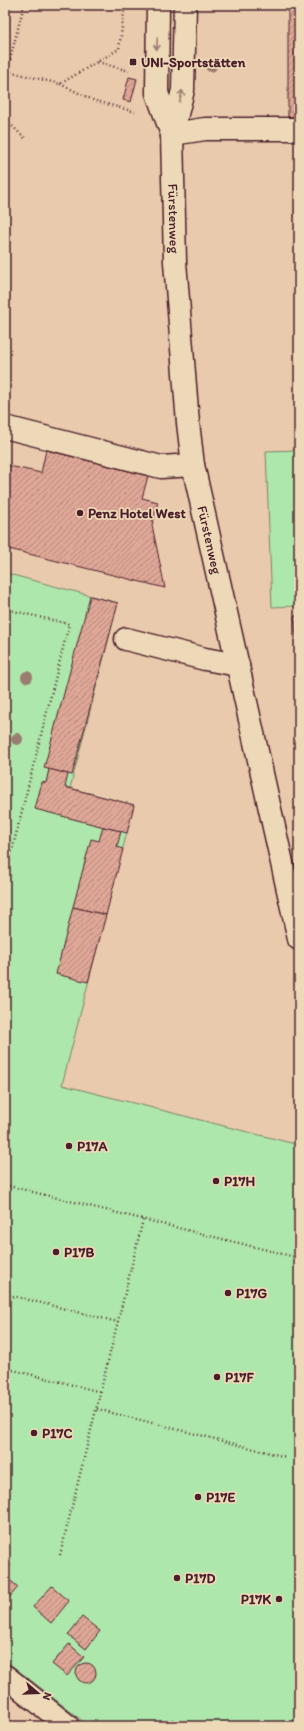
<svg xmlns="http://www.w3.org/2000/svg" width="304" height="1731" viewBox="0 0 304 1731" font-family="Itim,sans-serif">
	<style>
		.green { fill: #aee7ab; stroke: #7c836b }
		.building { fill: url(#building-hatch); stroke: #4a1f2b }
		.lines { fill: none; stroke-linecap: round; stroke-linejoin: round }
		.minor-casing { stroke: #4a1f2b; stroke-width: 25 }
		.path { stroke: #4a1f2b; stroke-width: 2.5; stroke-dasharray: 1 3; stroke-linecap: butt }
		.minor { stroke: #edd9b7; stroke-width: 22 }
		.tree { fill: #9a7c70 }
		.oneway { stroke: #9c7c71 }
		.poi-dot { fill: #4a1f2b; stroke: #edd9b7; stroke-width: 1.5 }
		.labels { text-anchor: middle; stroke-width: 3.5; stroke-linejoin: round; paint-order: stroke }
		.poi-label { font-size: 14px; font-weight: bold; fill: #4a1f2b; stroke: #edd9b7; text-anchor: start }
		.street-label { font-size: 14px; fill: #4a1f2b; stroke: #edd9b7 }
	</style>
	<defs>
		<pattern id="building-hatch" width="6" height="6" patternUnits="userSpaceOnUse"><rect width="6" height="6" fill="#dfa797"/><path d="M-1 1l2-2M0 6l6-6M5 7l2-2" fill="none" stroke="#b7877b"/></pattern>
	</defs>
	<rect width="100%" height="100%" fill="#e9caad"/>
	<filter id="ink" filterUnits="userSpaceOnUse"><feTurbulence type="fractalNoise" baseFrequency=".025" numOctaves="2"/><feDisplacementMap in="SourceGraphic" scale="8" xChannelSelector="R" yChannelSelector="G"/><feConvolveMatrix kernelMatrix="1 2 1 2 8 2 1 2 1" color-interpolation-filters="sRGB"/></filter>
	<g filter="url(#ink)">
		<g class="green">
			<path d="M299,450V606L272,607L266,451Z"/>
			<path d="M5,573L118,603L70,788L134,805L62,1085L299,1145V1726H89L5,1660Z"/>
		</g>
		<g class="building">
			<rect x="288" y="5" width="11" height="112"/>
			<path d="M129,77L137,79L131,102L123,100Z"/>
			<path d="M46,450L148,476L142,498L158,502L152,525L165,588L5,548V465L41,473Z"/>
			<path d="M90,596L118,603L72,775L44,768Z"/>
			<path d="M294,616H299V665Z"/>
			<path d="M49,769L68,774L65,787L134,805L127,833L35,809L42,782L46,783Z"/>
			<path d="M103,827L121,831L117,847L123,849L106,915L73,907L91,839L99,841Z"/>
			<path d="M73,907L106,915L88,982L56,974Z"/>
			<path d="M5,1561L11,1565L5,1572Z"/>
			<path d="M6,1577L18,1587L8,1599L5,1596Z"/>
			<path d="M52,1586L69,1601L51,1623L33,1607Z"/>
			<path d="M82,1617L100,1631L86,1649L68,1635Z"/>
			<path d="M69,1644L84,1657L67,1676L52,1664Z"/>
			<circle cx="86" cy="1673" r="10"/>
			<path d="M172,1719L180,1726H166Z"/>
		</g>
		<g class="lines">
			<defs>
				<g id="minor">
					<path d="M158,5L157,93L172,134"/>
					<path id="s1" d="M185,5L183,90L172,134L175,262L188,423L193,465L299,939"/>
					<path d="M172,134L205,129H299"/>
					<path d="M5,427L161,467L193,465"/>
					<path d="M126,639L205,659L238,665"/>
					<path d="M5,1676L68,1726"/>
				</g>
			</defs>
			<use href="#minor" class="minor-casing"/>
			<g class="path">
				<path d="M98,62L129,71"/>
				<path d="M7,71L60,84L119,49L125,5"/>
				<path d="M5,79L24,5"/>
				<path d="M60,84L93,100L135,112"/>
				<path d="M5,108L9,123L26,139"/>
				<path d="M5,609L69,624L5,878"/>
				<path d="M5,1185L299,1258"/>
				<path d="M5,1294L118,1322"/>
				<path d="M5,1368L101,1392"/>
				<path d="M97,1409L286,1457"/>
				<path d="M60,1555L143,1220"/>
			</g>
			<use href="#minor" class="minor"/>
		</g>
		<g class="tree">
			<circle cx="211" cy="66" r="6"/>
			<circle cx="27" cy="677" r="6"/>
			<circle cx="17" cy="739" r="6"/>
		</g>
		<defs><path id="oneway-shaft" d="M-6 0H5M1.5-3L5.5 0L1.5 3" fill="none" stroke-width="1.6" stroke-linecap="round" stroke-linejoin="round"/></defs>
		<g class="oneway">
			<use href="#oneway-shaft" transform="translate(157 44) rotate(92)"/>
			<use href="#oneway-shaft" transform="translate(181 96) rotate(-77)"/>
		</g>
	</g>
	<g class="poi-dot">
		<rect x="129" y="58" width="8" height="8" rx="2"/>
		<circle cx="80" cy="513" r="4"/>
		<circle cx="69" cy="1146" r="4"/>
		<circle cx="216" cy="1181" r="4"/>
		<circle cx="56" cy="1252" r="4"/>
		<circle cx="228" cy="1293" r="4"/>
		<circle cx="217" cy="1377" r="4"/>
		<circle cx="34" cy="1433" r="4"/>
		<circle cx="198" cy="1497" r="4"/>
		<circle cx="177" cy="1578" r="4"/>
		<circle cx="279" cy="1599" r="4"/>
	</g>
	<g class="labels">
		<g class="poi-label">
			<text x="141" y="67">UNI-Sportstätten</text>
			<text x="88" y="518">Penz Hotel West</text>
			<text x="77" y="1151">P17A</text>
			<text x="224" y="1186">P17H</text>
			<text x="64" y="1257">P17B</text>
			<text x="236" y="1298">P17G</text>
			<text x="225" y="1382">P17F</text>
			<text x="42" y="1438">P17C</text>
			<text x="206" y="1502">P17E</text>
			<text x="185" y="1583">P17D</text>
			<text x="271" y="1604" text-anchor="end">P17K</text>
		</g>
		<g class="street-label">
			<text dy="5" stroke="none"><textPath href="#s1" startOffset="215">Fürstenweg</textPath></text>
			<text dy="5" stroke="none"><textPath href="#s1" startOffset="539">Fürstenweg</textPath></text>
		</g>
	</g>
	<rect width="304" height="1731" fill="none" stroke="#edd9b7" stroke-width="20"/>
	<rect x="10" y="10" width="284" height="1711" fill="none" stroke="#4a1f2b" stroke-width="1.5" filter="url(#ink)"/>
	<g transform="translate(38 1693) rotate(109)" stroke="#edd9b7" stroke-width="3" paint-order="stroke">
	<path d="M0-3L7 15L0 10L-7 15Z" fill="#4a1f2b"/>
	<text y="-6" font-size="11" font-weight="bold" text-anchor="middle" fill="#4a1f2b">N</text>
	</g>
</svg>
